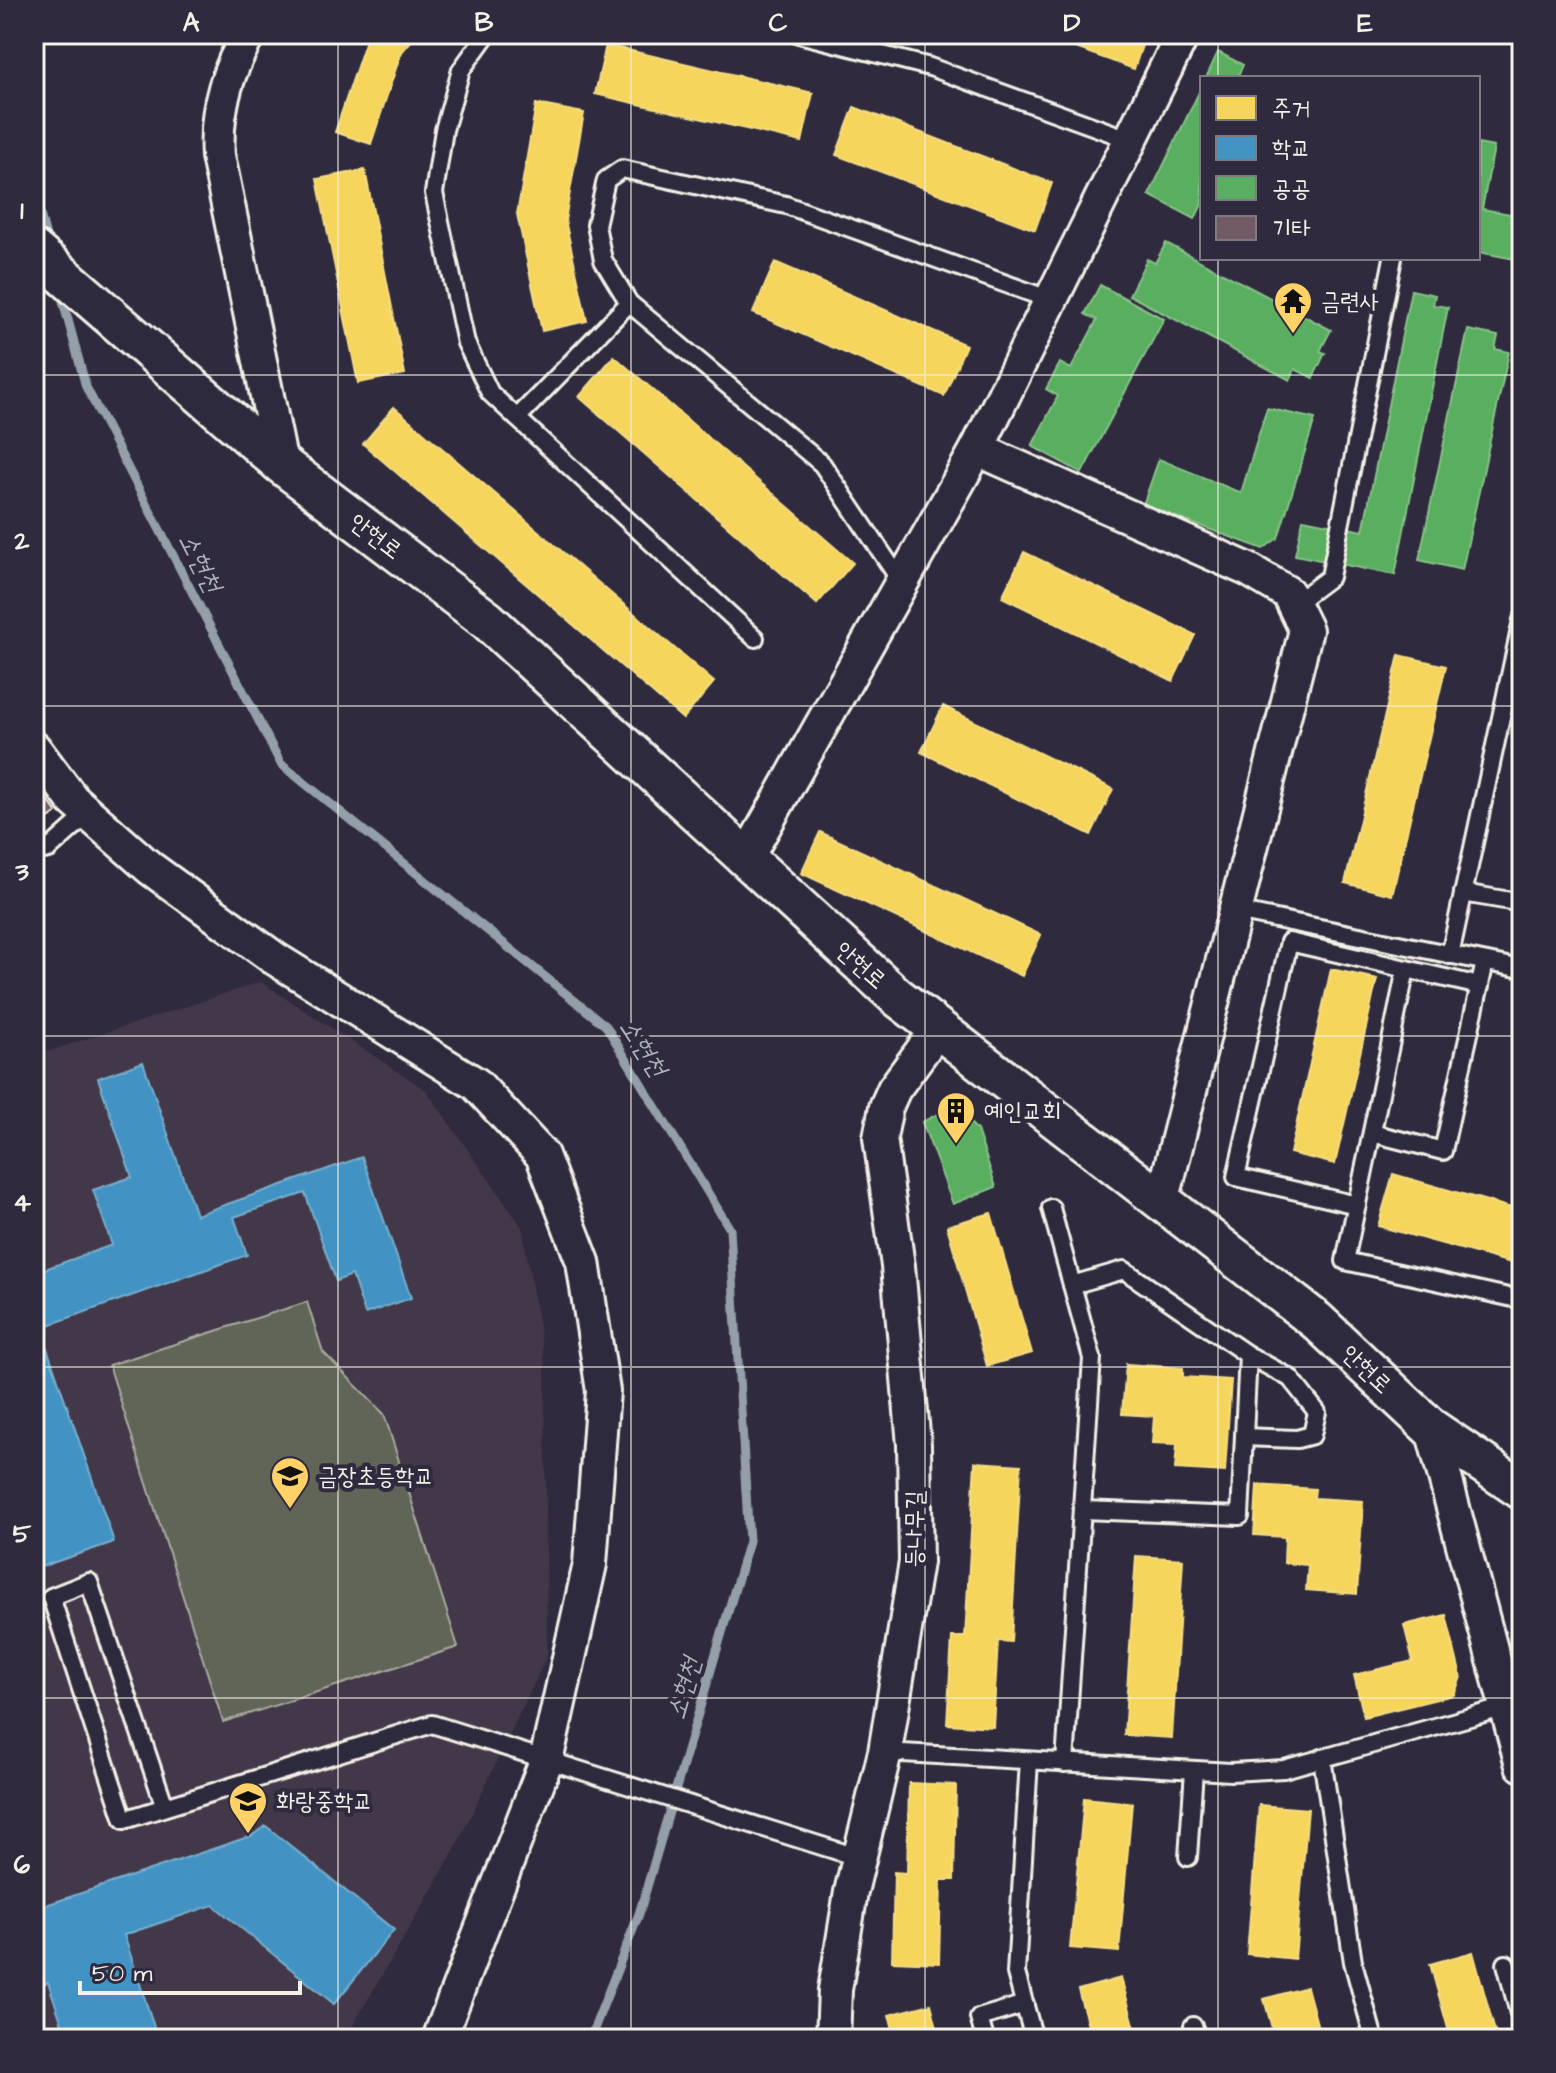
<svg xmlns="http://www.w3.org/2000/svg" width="1556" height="2073" viewBox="0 0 1556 2073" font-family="'Architects Daughter','Poor Story',sans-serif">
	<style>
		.built { fill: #433949 }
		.green { fill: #606558; stroke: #aaaba0; stroke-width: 2 }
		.homes { fill: #f6d55c; stroke: #f5dd86; stroke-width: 2 }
		.schools { fill: #4393c3; stroke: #78afce; stroke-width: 2 }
		.public { fill: #5aae61; stroke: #88c28a; stroke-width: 2 }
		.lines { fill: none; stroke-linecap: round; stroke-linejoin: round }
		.stream { stroke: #949faa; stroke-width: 9 }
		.building { fill: #725b64; stroke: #f4f1e8; stroke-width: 2 }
		.service-casing { stroke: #f4f1e8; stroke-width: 22 }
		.minor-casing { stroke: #f4f1e8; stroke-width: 38 }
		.tertiary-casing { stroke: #f4f1e8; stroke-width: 44 }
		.service { stroke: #2f2a3d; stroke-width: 16 }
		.minor { stroke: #2f2a3d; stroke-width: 32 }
		.tertiary { stroke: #2f2a3d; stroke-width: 38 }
		.grid { fill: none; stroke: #f4f1e8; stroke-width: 2; stroke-opacity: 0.55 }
		.labels { text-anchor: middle; stroke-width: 8; stroke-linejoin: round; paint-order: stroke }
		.poi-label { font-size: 24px; fill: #f4f1e8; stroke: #2f2a3d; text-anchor: start }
		.street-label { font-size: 24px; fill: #f4f1e8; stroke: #2f2a3d }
		.water-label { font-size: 26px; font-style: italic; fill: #acb3b9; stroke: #2f2a3d }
		.neatline { fill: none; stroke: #f4f1e8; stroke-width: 3 }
		.grid-label { font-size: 26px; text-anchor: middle; font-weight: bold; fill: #f4f1e8 }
	</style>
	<rect width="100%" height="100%" fill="#2f2a3d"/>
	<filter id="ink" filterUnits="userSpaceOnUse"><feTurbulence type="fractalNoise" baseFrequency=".0125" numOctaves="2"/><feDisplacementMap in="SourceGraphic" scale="16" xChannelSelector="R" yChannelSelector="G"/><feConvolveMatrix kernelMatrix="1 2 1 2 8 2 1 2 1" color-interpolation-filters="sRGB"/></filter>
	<g filter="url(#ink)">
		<path class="built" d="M261,982L426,1090L522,1227L545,1363L547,1656L454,1851L345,2039H34V1056Z"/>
		<path class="green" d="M307,1302L323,1352L384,1414L458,1647L223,1722L109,1365Z"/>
		<g class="homes">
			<path d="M368,34H417L401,53L371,144L335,132Z"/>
			<path d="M1037,34H1146L1134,69Z"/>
			<path d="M606,45L813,93L802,142L595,94Z"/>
			<path d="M536,104L584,113L565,220L587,321L542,331L517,214Z"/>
			<path d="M854,107L1052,183L1035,230L836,155Z"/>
			<path d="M365,170L405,374L358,383L317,179Z"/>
			<path d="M775,262L966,345L944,396L753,313Z"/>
			<path d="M614,356L853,563L817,604L579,397Z"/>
			<path d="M394,407L714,682L683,719L363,444Z"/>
			<path d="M1024,552L1195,635L1173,681L1002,597Z"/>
			<path d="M1399,655L1446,666L1392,895L1345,883Z"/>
			<path d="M943,706L1113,789L1091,835L921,752Z"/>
			<path d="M820,832L1041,935L1022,976L801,873Z"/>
			<path d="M1331,969L1377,979L1335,1164L1290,1153Z"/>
			<path d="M1393,1174L1522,1211L1511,1263L1378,1226Z"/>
			<path d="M991,1213L1032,1353L987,1366L947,1226Z"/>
			<path d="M1126,1364L1183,1368V1377L1231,1380L1225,1472L1175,1469L1177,1444L1152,1443L1154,1416L1122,1414Z"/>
			<path d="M975,1462L1021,1465L1011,1642L998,1641L993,1727L947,1724L952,1637H965Z"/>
			<path d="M1257,1485L1315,1489L1314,1498L1363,1501L1357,1594L1306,1590L1308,1565L1284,1563L1285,1537L1254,1535Z"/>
			<path d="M1136,1556L1183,1559L1172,1738L1124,1735Z"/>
			<path d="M1446,1615L1461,1677L1454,1695L1364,1717L1354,1675L1413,1661L1404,1625Z"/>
			<path d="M909,1783L956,1785L954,1880H941L939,1963L892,1961L894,1872L907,1873Z"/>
			<path d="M1084,1798L1132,1803L1119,1952L1070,1948Z"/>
			<path d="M1259,1805L1308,1809L1295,1959L1247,1954Z"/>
			<path d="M1473,1952L1497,2039H1451L1430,1964Z"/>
			<path d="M1121,1978L1138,2039H1092L1078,1990Z"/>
			<path d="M1307,1987L1321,2039H1275L1264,1999Z"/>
			<path d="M931,2004L940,2039H896L889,2015Z"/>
		</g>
		<g class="schools">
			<path d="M143,1062L196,1215L362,1157L411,1298L365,1314L352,1275L336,1281L305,1193L234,1217L247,1255L40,1328L114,1542L34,1569V1273L112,1245L93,1190L132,1177L98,1078Z"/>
			<path d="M266,1826L394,1930L334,2004L213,1905L124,1935L158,2039H67L48,1982L34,1987V1909L251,1836Z"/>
		</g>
		<g class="public">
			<path d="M1218,52L1243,65L1238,76L1242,78H1206Z"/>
			<path d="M1202,86V204L1195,219L1149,195Z"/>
			<path d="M1478,144L1494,147L1482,209L1522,216L1520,260L1478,252Z"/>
			<path d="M1166,243L1331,330L1320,351L1325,353L1313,378L1295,369L1290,380L1129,295L1147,259L1155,263Z"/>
			<path d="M1100,285L1164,319L1082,473L1032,446L1058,396L1046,389L1060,363L1071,369L1097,320L1085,314Z"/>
			<path d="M1411,290L1435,295L1433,305L1448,307L1395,575L1295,555L1303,519L1363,531Z"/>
			<path d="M1468,330L1498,336L1495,349L1509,352L1462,570L1419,560Z"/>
			<path d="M1267,408L1315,419L1278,538L1263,549L1143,505L1159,459L1241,493Z"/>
			<path d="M950,1108L961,1113L977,1130L996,1187L953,1204L922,1122Z"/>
		</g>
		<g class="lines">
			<g class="stream">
				<path d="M34,191L48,245"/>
				<path d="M60,290L86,387L281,764L606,1026L730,1229L749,1541L639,1914L590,2039"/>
			</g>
		</g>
		<path class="building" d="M34,781L57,813L34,829Z"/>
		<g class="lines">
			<defs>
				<g id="service">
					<path d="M487,34L461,70L444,130L434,193L466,343L490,393L755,638"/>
					<path d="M799,34L930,67L1131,140"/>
					<path d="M517,418L629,303"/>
					<path d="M902,583L822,464L629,303L603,260L596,225L606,180L622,169L786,205L1051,300"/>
					<path d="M1294,604L1330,577L1393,258"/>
					<path d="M34,852L49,849L88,814"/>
					<path d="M1463,893L1522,903"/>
					<path d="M1236,911L1522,969"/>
					<path d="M1450,955L1522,620"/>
					<path d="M1406,969L1345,1261L1522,1300"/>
					<path d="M1372,1133L1443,1151L1485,962"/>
					<path d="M1357,1205L1236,1177L1289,942L1480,986"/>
					<path d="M1051,1208L1092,1358L1065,1763"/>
					<path d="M1072,1285L1124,1270L1248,1355L1240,1516L1082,1510"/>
					<path d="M1244,1437L1297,1439L1312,1435L1317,1412L1290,1378L1248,1355"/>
					<path d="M885,1752L1231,1772L1284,1769L1506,1707"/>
					<path d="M1322,1758L1353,1962L1374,2039"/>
					<path d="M1029,1761L1016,1973L1034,2039"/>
					<path d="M165,1807L89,1582L51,1597L124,1820L432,1724L860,1858"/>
					<path d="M1188,1857L1194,1770"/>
					<path d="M1506,1964L1522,2025"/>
					<path d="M1193,2026L1198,2039"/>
					<path d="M985,2039L979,2018L1025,2004"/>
				</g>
				<g id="minor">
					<path d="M249,34C226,72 215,112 218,156L281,464"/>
					<path d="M977,449L1249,570L1288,593L1306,630L1162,1202"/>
					<path d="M34,748L73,800L150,868L274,958L476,1084L542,1155L583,1262L603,1391L590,1564L546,1761L439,2039"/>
					<path d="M747,857L977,449L1183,34"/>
					<path d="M1432,1429L1522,1765"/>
					<path d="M833,2039L835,1990L851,1892L885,1752L916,1562L914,1445L898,1266L880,1138L886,1107L894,1089L938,1029"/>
				</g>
				<path id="tertiary" d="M34,250L281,464L487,620L896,996L1317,1321L1432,1429L1522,1490"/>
			</defs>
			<use href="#service" class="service-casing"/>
			<use href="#minor" class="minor-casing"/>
			<use href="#tertiary" class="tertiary-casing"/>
			<use href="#service" class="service"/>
			<use href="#minor" class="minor"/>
			<use href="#tertiary" class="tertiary"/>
		</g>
	</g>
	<path class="grid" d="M338,34V2039M631,34V2039M925,34V2039M1218,34V78M1218,258V2039M34,375H1522M34,706H1522M34,1036H1522M34,1367H1522M34,1698H1522"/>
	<defs>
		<symbol id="temple-pin" viewBox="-11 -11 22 30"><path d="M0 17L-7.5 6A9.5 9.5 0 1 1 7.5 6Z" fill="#ffd166" stroke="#2f2a3d"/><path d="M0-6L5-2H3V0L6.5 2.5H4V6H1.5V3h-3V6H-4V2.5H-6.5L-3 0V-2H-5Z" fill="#111"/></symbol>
		<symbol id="building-pin" viewBox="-11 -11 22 30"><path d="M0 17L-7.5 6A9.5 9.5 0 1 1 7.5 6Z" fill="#ffd166" stroke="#2f2a3d"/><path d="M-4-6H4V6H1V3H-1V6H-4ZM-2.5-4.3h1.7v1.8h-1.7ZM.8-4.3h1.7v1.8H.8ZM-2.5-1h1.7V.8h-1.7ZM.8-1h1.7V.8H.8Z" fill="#111"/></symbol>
		<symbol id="school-pin" viewBox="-11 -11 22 30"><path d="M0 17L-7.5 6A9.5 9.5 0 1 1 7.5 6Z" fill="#ffd166" stroke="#2f2a3d"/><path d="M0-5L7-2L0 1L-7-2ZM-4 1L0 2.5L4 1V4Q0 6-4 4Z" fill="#111"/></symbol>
	</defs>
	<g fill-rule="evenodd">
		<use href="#temple-pin" x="1271" y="279" width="44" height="60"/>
		<use href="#building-pin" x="934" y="1089" width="44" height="60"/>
		<use href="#school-pin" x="268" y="1454" width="44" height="60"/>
		<use href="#school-pin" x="226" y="1779" width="44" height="60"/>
	</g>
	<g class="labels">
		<g class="poi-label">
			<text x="1321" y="309">금련사</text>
			<text x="984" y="1119">예인교회</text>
			<text x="318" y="1484">금장초등학교</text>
			<text x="276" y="1809">화랑중학교</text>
		</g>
		<g class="street-label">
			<text transform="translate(376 536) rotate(37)" y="8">안현로</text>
			<text transform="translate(861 965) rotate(41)" y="8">안현로</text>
			<text transform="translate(1367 1369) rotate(43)" y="8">안현로</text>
			<text transform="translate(914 1529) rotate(-89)" y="8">등나무길</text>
		</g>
		<g class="water-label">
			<text transform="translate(201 562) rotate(63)" y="9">소현천</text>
			<text transform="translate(644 1047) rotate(57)" y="9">소현천</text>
			<text transform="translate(683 1688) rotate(-74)" y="9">소현천</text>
		</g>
	</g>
	<rect width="1556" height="2073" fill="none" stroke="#2f2a3d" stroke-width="88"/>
	<rect x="1200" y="76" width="280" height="184" fill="#2f2a3d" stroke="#7e7a81" stroke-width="2"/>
	<rect x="1216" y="96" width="40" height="24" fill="#f6d55c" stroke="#7e7a81" stroke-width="2"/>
	<text x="1272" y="116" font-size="24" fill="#f4f1e8">주거</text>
	<rect x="1216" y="136" width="40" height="24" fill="#4393c3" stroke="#7e7a81" stroke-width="2"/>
	<text x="1272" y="156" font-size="24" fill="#f4f1e8">학교</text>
	<rect x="1216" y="176" width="40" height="24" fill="#5aae61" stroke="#7e7a81" stroke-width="2"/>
	<text x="1272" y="196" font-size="24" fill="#f4f1e8">공공</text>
	<rect x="1216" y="216" width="40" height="24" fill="#725b64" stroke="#7e7a81" stroke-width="2"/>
	<text x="1272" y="236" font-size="24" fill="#f4f1e8">기타</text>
	<path d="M80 1981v12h220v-12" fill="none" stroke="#f4f1e8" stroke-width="4"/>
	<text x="92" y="1981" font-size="24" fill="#f4f1e8" stroke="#2f2a3d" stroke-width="6" paint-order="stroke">50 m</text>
	<rect x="44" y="44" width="1468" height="1985" class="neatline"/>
	<g class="grid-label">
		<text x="191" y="31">A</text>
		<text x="484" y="31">B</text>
		<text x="778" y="31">C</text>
		<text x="1072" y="31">D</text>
		<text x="1365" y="31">E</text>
		<text x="22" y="219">1</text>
		<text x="22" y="549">2</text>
		<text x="22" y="880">3</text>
		<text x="22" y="1211">4</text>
		<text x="22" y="1542">5</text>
		<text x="22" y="1873">6</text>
	</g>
</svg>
